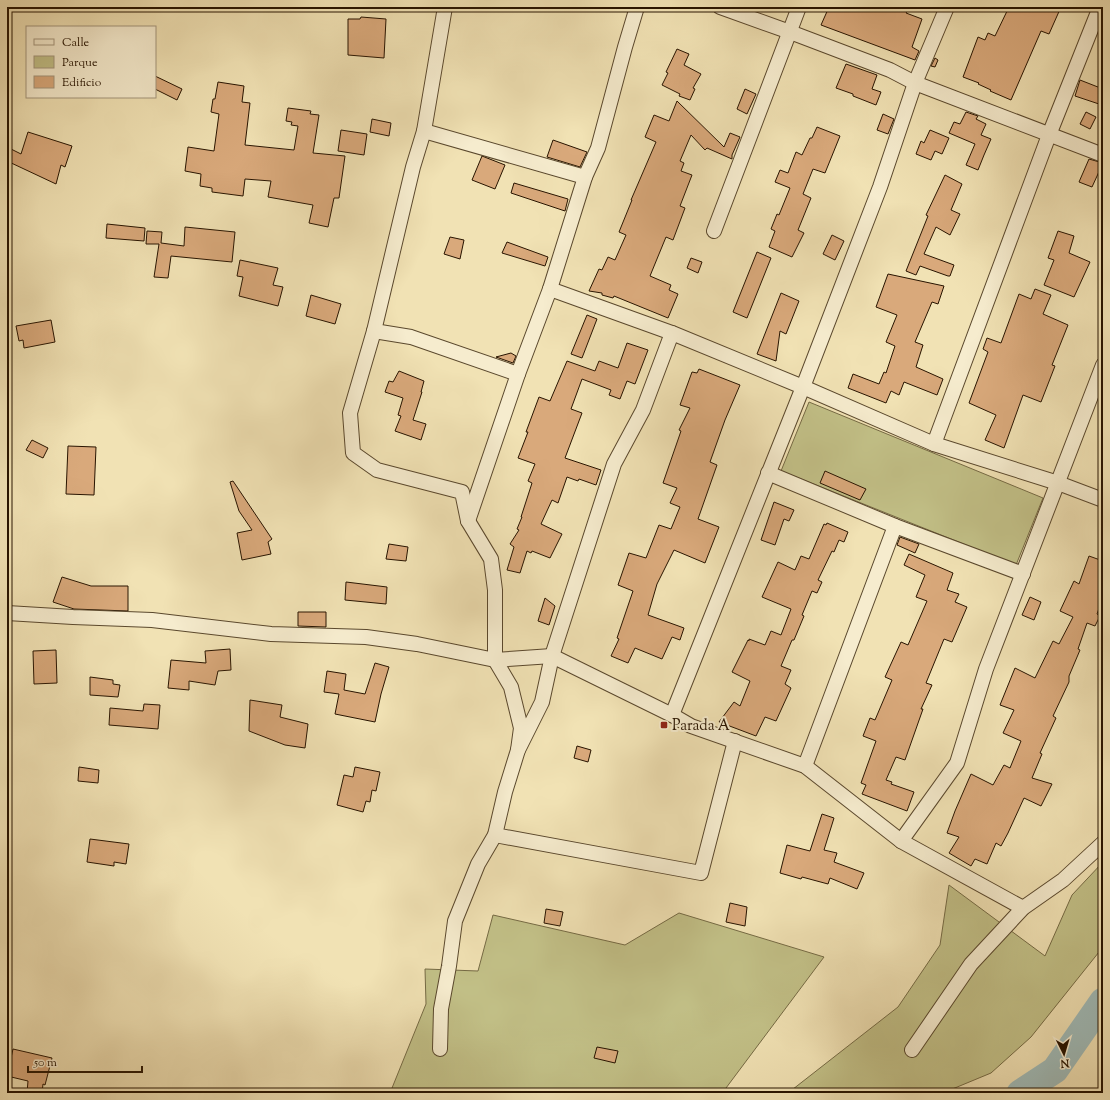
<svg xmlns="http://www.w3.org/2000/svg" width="1110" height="1100" viewBox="0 0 1110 1100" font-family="'Sorts Mill Goudy',serif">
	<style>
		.green { fill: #c2c087; stroke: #756a44 }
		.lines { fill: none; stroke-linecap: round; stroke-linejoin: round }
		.river { stroke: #a0bbb8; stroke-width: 27 }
		.building { fill: #d9a97b; stroke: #281400 }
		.street-casing { stroke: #5a482d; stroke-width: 16 }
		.street { stroke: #f6ecce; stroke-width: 14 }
		.poi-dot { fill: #8f2418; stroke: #f6ecce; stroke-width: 1.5 }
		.labels { text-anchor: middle; stroke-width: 4; stroke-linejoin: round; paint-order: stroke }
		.poi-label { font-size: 15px; fill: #281400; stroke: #f6ecce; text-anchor: start }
	</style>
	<rect width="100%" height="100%" fill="#f1e2b4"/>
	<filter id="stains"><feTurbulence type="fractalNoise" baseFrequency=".005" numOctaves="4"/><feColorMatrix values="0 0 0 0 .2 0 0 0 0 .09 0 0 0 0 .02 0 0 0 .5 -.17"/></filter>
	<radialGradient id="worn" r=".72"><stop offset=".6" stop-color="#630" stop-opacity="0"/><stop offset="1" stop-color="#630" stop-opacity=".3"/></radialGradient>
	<g class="green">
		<path d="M809,402L1043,498L1016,565L781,471Z"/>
		<path d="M1103,862V947L1031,1037L991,1073L950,1090L949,1093H788L898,1007L940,945L949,885L1045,956L1072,895Z"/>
		<path d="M679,913L824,957L723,1092L726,1093H390L426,1004L425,969L478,971L493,915L625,945Z"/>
	</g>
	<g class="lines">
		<path class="river" d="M1020,1093L1055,1070L1103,1001"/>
	</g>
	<g class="building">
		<path d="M829,7H910L906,13L922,19L912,47L919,51L915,60L821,25Z"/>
		<path d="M1009,7H1061L1049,34L1041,31L1011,100L990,91L991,90L978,84L979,83L963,77L978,37L985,40L988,33L995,36Z"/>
		<path d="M361,17L386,19L384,58L348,55V19H360Z"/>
		<path d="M677,49L689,54L684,65L701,74L693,88L695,89L690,100L679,96L680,94L662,85L668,73L666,72Z"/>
		<path d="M935,58L938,60L935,67L931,66Z"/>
		<path d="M846,64L877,75L872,89L881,92L876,105L853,96V94L836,88Z"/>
		<path d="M155,76L182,89L177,100L155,89Z"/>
		<path d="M1080,80L1103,89V93L1099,104L1075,96Z"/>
		<path d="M218,82L244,86L242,102L250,103L245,145L294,150L298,126L291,125L292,122L286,121L288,108L311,111L310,114L319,115L313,153L345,156L339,198H334L328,227L309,223L313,205L268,197L271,181L245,179L243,196L212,192V188L200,186L201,174L185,171L188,147L214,151L219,114L211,112L213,99H215Z"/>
		<path d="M745,89L756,94L747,114L737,109Z"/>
		<path d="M677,101L724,147L730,133L740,137L732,155V159L707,148L705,150L691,135L680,161L684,163L681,171L692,175L680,206L685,208L673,240L666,237L650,276L671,285L669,290L678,294L668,318L614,296L613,298L602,295V293L589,291L599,269L602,270L608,257L615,260L626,235L619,232L632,200H631L656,142L645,137L654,115L669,121Z"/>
		<path d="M966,112L978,116L976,119L986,124L981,135L991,139L984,155L978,170L966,165L975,144L949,133L954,122L960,124Z"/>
		<path d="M1086,112L1096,117L1090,129L1080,124Z"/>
		<path d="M883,114L894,119L888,134L877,130Z"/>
		<path d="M372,119L391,123L389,136L370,132Z"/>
		<path d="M817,127L840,136L825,173L813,169L803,194L811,198L798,230L804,233L792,257L769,247L775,231L771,229L777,214L779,215L790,188L775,182L780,170L788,173L796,152L802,155L810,138H812Z"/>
		<path d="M341,130L367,134L364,155L338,151Z"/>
		<path d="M930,130L949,138L942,154L935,151L931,160L916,154L921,141L924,143Z"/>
		<path d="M28,132L72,146L65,167L61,165L56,184L7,161V147L21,154Z"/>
		<path d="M553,140L587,152L580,167L547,157Z"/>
		<path d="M482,156L505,165L495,189L472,180Z"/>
		<path d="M1089,159L1103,163L1092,187L1079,182Z"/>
		<path d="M945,175L962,184L951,210L960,214L950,235L936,227L924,254L954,265L950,276H948L920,266L916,275L906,271L928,216L926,215Z"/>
		<path d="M514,183L568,199L565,211L511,193Z"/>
		<path d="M107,224L145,228L144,241L106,238Z"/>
		<path d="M185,227L235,232L232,262L171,256L168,278L154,277L159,244H146L147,231L162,232L161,243L184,246Z"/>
		<path d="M1058,231L1074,236L1069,253L1090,262L1074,297L1044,285L1054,260L1048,258Z"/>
		<path d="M832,235L844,241L835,260L823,254Z"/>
		<path d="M450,237L464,240L460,259L444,254Z"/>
		<path d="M507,242L548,257L545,266L502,253Z"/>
		<path d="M757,252L771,258L747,318L733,312Z"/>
		<path d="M691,258L702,262L698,273L687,268Z"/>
		<path d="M240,260L278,268L273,285L283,287L278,306L239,296L243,277L237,276Z"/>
		<path d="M888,274L944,286L938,304L932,302L915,342L923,345L916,367L943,379L937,395L904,382L899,395L891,391L886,403L848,388L853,374L879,384L884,372L886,373L895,346L886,342L897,315L876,307Z"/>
		<path d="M1035,289L1051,295L1043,314L1068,325L1052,365L1055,366L1041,402L1023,395L1004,448L985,440L996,415L969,403L988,352L983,349L987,338L1001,343L1019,294L1031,299Z"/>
		<path d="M781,293L799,301L786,334L780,331L776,361L757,354Z"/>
		<path d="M311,295L341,304L335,324L306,316Z"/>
		<path d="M587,315L597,319L582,358L571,354Z"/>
		<path d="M51,320L55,342L24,348L23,340L19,341L16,326Z"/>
		<path d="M627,343L648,350L635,384L627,381L620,399L609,395L611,390L582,379L571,409L582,413L565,458L601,470L596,485L579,479L578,481L567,477L558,503L552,500L541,524L562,534L550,558L532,551L531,553L527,551L520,573L507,570L514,547L510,544L519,530L517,529L522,517H521L532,483L528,481L535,464L518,458L528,432H526L539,397L550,401L567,361L595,371L599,361L618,368Z"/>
		<path d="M511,353L516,356L513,363L496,357Z"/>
		<path d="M699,369L740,385L725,420L710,462L717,465L698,519L719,527L705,563L674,550L657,584L648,615L684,628L680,640L672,637L662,659L635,648L628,663L611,656L619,639L617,638L633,591L618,585L629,553L646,558L659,525L671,529L680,507L670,503L677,488L663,483L681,431L679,430L690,408L680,405L692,372L697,373Z"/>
		<path d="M399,371L424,381L421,392H422L413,420L426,424L421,440L395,431L401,416L398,415L403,398L385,392L389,381L393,382Z"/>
		<path d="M32,440L48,448L43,458L26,450Z"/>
		<path d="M68,446L96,447L94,495L66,494Z"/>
		<path d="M825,471L866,489L860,500L820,483Z"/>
		<path d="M233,481L272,539L268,542L271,554L242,560L237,533L252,530L239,511L230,482Z"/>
		<path d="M774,502L794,510L789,521L784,519L775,545L761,540Z"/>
		<path d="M827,523L848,532L844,542L839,540L834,552L832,551L818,580L822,582L817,593L812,591L802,615L804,616L794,640H792L781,666L791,670L785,684L791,688L776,721L765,717L756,736L719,722L734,702L740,706L750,681L732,672L748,640L749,641V639L765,645L771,631L781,635L791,609L762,597L778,562L795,570L801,556L809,559L824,524L826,525Z"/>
		<path d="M900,537L919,544L915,553L897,545Z"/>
		<path d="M389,544L408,547L406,561L386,559Z"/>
		<path d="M909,554L953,573L947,590L959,594L955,602L967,607L952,642L944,639L926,683L932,685L921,709H923L905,760L896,757L886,780L892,782L891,784L914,792L907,811L862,794L866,785L861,783L876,741L863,736L870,718L875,720L892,680L885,677L901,642L908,645L927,601L916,597L925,575L904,565Z"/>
		<path d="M1089,556L1103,561V597L1097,614L1100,616L1095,626L1087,623L1078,649L1080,650L1069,676V682L1053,716L1056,718L1040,753L1042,754L1032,778L1052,784L1041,806L1024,798L1008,833L1001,846L996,843L987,864L975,859L971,866L949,853L959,837L947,833L955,811L971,774L993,785L1004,765L1010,768L1021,741L1003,733L1014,710L1000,705L1015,668L1035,678L1053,641L1059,644L1073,617L1060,611L1074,581L1079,584Z"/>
		<path d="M62,577L91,586H128V611L74,609L53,602Z"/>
		<path d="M346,582L387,587L386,604L345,600Z"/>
		<path d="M1030,597L1041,602L1034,620L1022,615Z"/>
		<path d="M545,598L555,606L549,625L538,621Z"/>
		<path d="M298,612H326V627L298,626Z"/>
		<path d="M230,649L231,670L218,671L215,685L189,681V690L168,688L171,660L206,663L205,651Z"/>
		<path d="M56,650L57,683L34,684L33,651Z"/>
		<path d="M375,663L389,667L381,694L375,722L335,714L339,694L324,692L327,671L346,674L344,690L365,694Z"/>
		<path d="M90,677L113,680V684L120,685L118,697L90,695Z"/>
		<path d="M250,700L282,705L280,717L308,724L305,748L285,745L249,731Z"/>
		<path d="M144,704L160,705L158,729L109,725L110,708L143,711Z"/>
		<path d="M577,746L591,750L588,762L574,758Z"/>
		<path d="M79,767L99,770L98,783L78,781Z"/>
		<path d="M355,767L380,772L376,791L372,790L370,802L366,801L363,812L337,805L344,775L353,777Z"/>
		<path d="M822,814L834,818L824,850L837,853L834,862L864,873L857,889L830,878L828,884L802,877L801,879L780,873L787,845L810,851Z"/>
		<path d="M90,839L129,844L126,864L114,862V866L87,862Z"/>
		<path d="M730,903L747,907L745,926L726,922Z"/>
		<path d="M546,909L563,912L560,926L544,923Z"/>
		<path d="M597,1047L618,1051L615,1063L594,1058Z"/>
		<path d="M13,1049L52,1058L45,1085L43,1084L42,1093H27L28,1081L7,1076Z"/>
	</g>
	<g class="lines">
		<defs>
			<g id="street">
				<path d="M445,7L424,131L413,167L374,331L350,413L353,453L377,470L462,492L468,521L491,559L495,590V660L511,687L521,728L518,750"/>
				<path d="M720,7L790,32L890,70L915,83L1103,155"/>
				<path d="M424,131L585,177"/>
				<path d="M714,231L799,7"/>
				<path d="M550,289L672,333L803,387L934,444L1058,483L1103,500"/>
				<path d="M374,331L411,337L518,374"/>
				<path d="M934,444L1049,135L1100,7"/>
				<path d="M768,473L895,526L1023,574"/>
				<path d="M468,521L518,374L550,289L585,177L598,148L625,47L637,7"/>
				<path d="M7,613L73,617L152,620L271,634L366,637L417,644L495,660L552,656L672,715L691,726L805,766L901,841L1023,908"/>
				<path d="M672,715L803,387L880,187L915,83L947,7"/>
				<path d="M805,766L895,526"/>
				<path d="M495,835L701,873L735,741"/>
				<path d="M901,841L957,763L986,669L1103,365"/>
				<path d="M440,1049L441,1009L449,966L455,921L478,864L495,835L505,792L518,750L542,702L552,656L614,464L643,410L672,333"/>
				<path d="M912,1050L971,964L1023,908L1063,880L1103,843"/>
			</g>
		</defs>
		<use href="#street" class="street-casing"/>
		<use href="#street" class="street"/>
	</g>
	<rect class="poi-dot" x="660" y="721" width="8" height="8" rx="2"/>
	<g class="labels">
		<g class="poi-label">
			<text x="672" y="730">Parada A</text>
		</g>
	</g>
	<rect width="1110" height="1100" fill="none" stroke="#f1e2b4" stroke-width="24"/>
	<rect x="8" y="8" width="1094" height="1084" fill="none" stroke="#281400" stroke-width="2"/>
	<rect x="12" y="12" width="1086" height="1076" fill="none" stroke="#281400"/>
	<rect x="26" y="26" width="130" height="72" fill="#f6ecce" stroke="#a4967c"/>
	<rect x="34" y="39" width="20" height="6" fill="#f6ecce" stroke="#a4967c"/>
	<text x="62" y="46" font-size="12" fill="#281400">Calle</text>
	<rect x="34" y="56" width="20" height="12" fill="#c2c087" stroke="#a4967c"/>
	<text x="62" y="66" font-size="12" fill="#281400">Parque</text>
	<rect x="34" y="76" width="20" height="12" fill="#d9a97b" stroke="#a4967c"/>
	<text x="62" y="86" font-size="12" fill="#281400">Edificio</text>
	<g transform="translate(1064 1054) rotate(175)" stroke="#f6ecce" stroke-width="3" paint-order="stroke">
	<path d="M0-3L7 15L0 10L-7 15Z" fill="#281400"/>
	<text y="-6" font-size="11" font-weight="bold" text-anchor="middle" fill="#281400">N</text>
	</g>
	<path d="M28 1066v6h114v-6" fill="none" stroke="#281400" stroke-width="2"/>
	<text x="34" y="1066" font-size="12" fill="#281400" stroke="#f6ecce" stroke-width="3" paint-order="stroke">50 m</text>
	<rect width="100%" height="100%" filter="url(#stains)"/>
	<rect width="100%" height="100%" fill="url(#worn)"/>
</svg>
